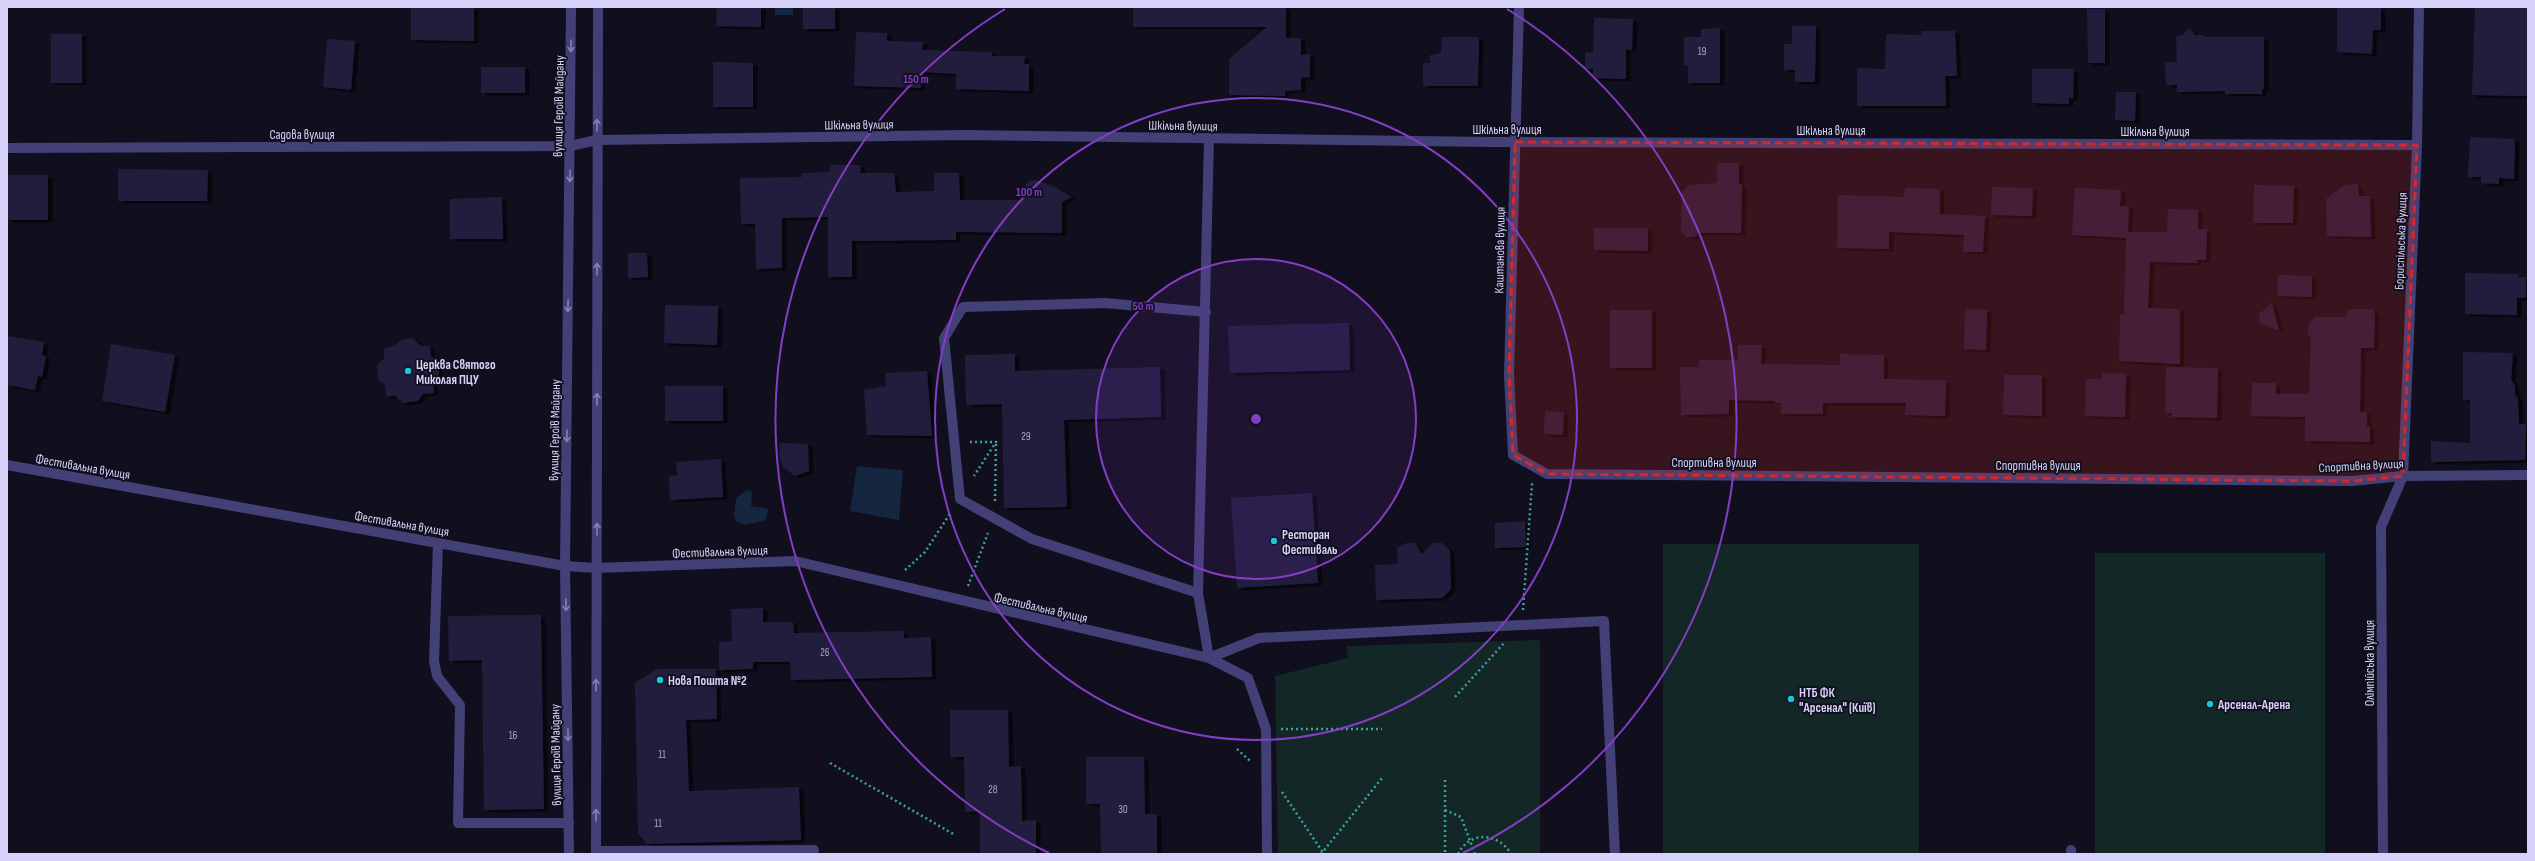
<svg xmlns="http://www.w3.org/2000/svg" width="2535" height="861" viewBox="0 0 2535 861" font-family="'Sofia Sans Condensed',sans-serif">
	<style>
		.green { fill: #132726 }
		.water { fill: #152641 }
		.building { fill: #241d3c; filter: url(#shadow) }
		.lines { fill: none; stroke-linecap: round; stroke-linejoin: round }
		.path { stroke: #3da19c; stroke-width: 2.5; stroke-dasharray: 2 3; stroke-linecap: butt }
		.minor { stroke: #424076; stroke-width: 10 }
		.oneway { stroke: #8582b1 }
		.marked { fill: #d62828; fill-opacity: 0.2; stroke: #d62828; stroke-width: 3; stroke-dasharray: 8 5; stroke-linejoin: round }
		.ring { fill: none; stroke: #843dc5; stroke-width: 2 }
		.poi-dot { fill: #1ec5d9; stroke: #110f1d; stroke-width: 1.5 }
		.labels { text-anchor: middle; stroke-width: 3.5; stroke-linejoin: round; paint-order: stroke }
		.number-label { font-size: 11px; fill: #aaa5ca }
		.street-label { font-size: 13px; fill: #d6d2f9; stroke: #110f1d }
		.poi-label { font-size: 13px; font-weight: bold; fill: #d6d2f9; stroke: #110f1d; text-anchor: start }
		.centre { fill: #843dc5; stroke: #110f1d; stroke-width: 2 }
		.ring-label { font-size: 12px; text-anchor: middle; font-weight: bold; fill: #843dc5; stroke: #110f1d; stroke-width: 3.5; stroke-linejoin: round; paint-order: stroke }
	</style>
	<defs>
		<filter id="shadow"><feDropShadow dx="4.5" dy="2.5" stdDeviation="0" flood-color="#0009"/></filter>
	</defs>
	<rect width="100%" height="100%" fill="#110f1d"/>
	<g class="green">
		<rect x="1663" y="544" width="256" height="310"/>
		<rect x="2095" y="553" width="230" height="301"/>
		<path d="M1540,640V854H1278L1275,676L1348,658L1346,646Z"/>
	</g>
	<g class="water">
		<rect x="775" y="7" width="18" height="8"/>
		<path d="M857,466L903,470L899,520L850,511Z"/>
		<path d="M747,490L752,492L751,506L768,509L766,520L746,525L736,521L734,515L736,498Z"/>
	</g>
	<g class="building">
		<path d="M411,7H474V41L411,40Z"/>
		<path d="M717,7H761V27L716,26Z"/>
		<rect x="803" y="7" width="32" height="22"/>
		<path d="M1133,7H1286V38H1301V55L1310,54V77L1301,78V90L1285,91V96L1229,95V59L1267,27H1133Z"/>
		<path d="M2337,7H2381V30H2373L2372,54L2337,52Z"/>
		<path d="M2475,7H2528L2527,96L2472,95Z"/>
		<path d="M2087,9H2105V63H2088Z"/>
		<path d="M1594,18L1633,19L1632,50H1626V79L1593,78V69H1585V52L1593,53Z"/>
		<path d="M1792,26H1816L1815,82H1795V70H1784V44H1792Z"/>
		<path d="M1720,28V83H1688V65H1684V37H1701V29Z"/>
		<path d="M2190,28L2195,35H2203V37H2264V89H2262V94H2225V91L2177,92V85H2166L2165,62H2177L2176,36L2182,35Z"/>
		<path d="M1922,31H1955L1957,76H1945L1946,106H1857V68L1885,69L1886,34L1922,35Z"/>
		<path d="M856,32L887,33V41L923,42L922,50L992,52V56H1025L1024,64H1029V91L956,89V74L922,72L921,88L854,86Z"/>
		<rect x="51" y="34" width="31" height="49"/>
		<path d="M1442,37H1479L1478,86H1423V63H1430V55L1441,53Z"/>
		<path d="M327,39L355,41L351,90L323,87Z"/>
		<path d="M713,62L753,63V107H713Z"/>
		<rect x="481" y="67" width="44" height="26"/>
		<path d="M2032,69H2074L2073,98H2069V104L2032,103Z"/>
		<path d="M2116,92H2136L2135,121L2115,120Z"/>
		<path d="M2470,137L2515,139L2514,179L2499,178V184L2481,183V177H2468Z"/>
		<path d="M1717,163H1739V184H1742L1741,233H1698L1695,237H1686L1681,231L1682,192L1689,185L1717,183Z"/>
		<path d="M830,165H860L861,173H894L896,192L933,191L934,190V173H959L960,200H1022L1025,185L1029,181L1036,180L1053,186L1072,197L1062,202V233L956,232V240L852,241V277H828V217L782,218V268L756,269L755,224H741L740,178L802,177V173L830,172Z"/>
		<path d="M118,169L208,170L207,201H118Z"/>
		<rect x="7" y="175" width="41" height="45"/>
		<path d="M2358,184L2359,196H2370L2371,237L2327,236L2326,199L2345,185Z"/>
		<path d="M2254,185L2294,186L2293,223H2253Z"/>
		<path d="M1992,187L2033,188L2032,216L1991,215Z"/>
		<path d="M1905,188L1940,189V214L1985,216L1983,252H1963L1964,235L1889,232V249L1837,248L1838,195L1904,197Z"/>
		<path d="M2075,188L2121,190L2120,206H2129L2128,232H2167L2168,209L2198,210V229H2207L2206,260H2197V263L2150,262L2148,308L2180,309V364L2119,361L2120,315H2124L2126,238L2072,235Z"/>
		<path d="M502,197L503,239H450V199Z"/>
		<path d="M1594,228H1648V251L1594,250Z"/>
		<path d="M628,253H647L648,277L628,278Z"/>
		<path d="M2465,273L2518,274V277H2526V298H2517V315L2465,314Z"/>
		<path d="M2278,275L2312,276V297L2277,296Z"/>
		<path d="M2272,303L2279,331L2260,323L2259,314Z"/>
		<path d="M665,305L718,306L717,345L664,343Z"/>
		<path d="M1965,309L1987,310L1986,350L1964,349Z"/>
		<path d="M2349,309H2373V313H2375L2374,348H2361L2360,412H2367V426H2370V442L2305,441V417L2251,416L2252,383H2276V394H2309L2311,338L2307,333L2308,325L2315,317H2345Z"/>
		<rect x="1610" y="310" width="42" height="58"/>
		<path d="M1349,323L1350,370L1230,373L1228,326Z"/>
		<path d="M7,336L44,342L42,355L46,356L42,377L38,376L35,390L7,385Z"/>
		<path d="M413,338L421,346H430L431,356L438,361L439,376L433,382L434,393L423,394L418,401L403,403L395,396H386L385,385L378,379L377,366L384,358V348L394,346L401,340Z"/>
		<path d="M111,344L175,355L165,412L102,401Z"/>
		<path d="M1738,345H1762L1761,364L1840,365V354L1884,355V379L1946,380L1945,416L1905,415L1906,403H1823V414H1781V403H1775V401L1729,400V414L1681,415L1680,367H1699V360H1738Z"/>
		<path d="M2463,352L2513,353L2511,380L2515,386V395L2518,398L2519,424H2526L2525,460L2431,462V441L2470,443V400H2463Z"/>
		<path d="M1015,354V371L1160,367L1161,417L1064,420L1067,507L1004,508L1002,404L966,405L965,355Z"/>
		<path d="M2166,367L2218,368L2217,418L2171,417L2172,413H2165Z"/>
		<path d="M927,371L932,436L867,435L864,390L886,386L885,373Z"/>
		<path d="M2102,373L2126,374L2125,417L2085,416L2086,379H2102Z"/>
		<path d="M2004,375H2042V416L2003,415Z"/>
		<rect x="665" y="386" width="58" height="35"/>
		<path d="M1545,411L1564,412L1563,435L1544,434Z"/>
		<path d="M780,443L808,444L809,471L795,476L784,468L779,456Z"/>
		<path d="M721,459L723,497L670,500L669,476L677,475L676,462Z"/>
		<path d="M1312,493L1318,583L1237,588L1231,498Z"/>
		<path d="M1525,521L1526,547L1495,548V523Z"/>
		<path d="M1407,543H1415L1422,554L1433,543H1442L1450,550L1451,589L1442,598L1376,600L1375,565L1398,564L1397,548Z"/>
		<path d="M763,608V622H793L794,633L904,631V638L931,637L932,677L791,680L790,662H753V669L719,670V642L732,641L731,609Z"/>
		<path d="M541,615L544,809L484,810L482,660L449,661L448,616Z"/>
		<path d="M657,669H716L717,719L686,720L689,791L799,787L801,840L647,844L638,833L635,683Z"/>
		<path d="M950,710H1008L1009,767L1021,766L1022,821L1036,820V854H980V811L965,812L964,757H950Z"/>
		<path d="M1086,757H1144L1145,814H1157V854H1101L1100,804H1086Z"/>
	</g>
	<g class="lines">
		<g class="path">
			<path d="M970,442H996L974,476"/>
			<path d="M995,501L996,442"/>
			<path d="M905,570L925,552L951,512"/>
			<path d="M968,586L988,533"/>
			<path d="M1523,610L1532,483"/>
			<path d="M1455,697L1505,642"/>
			<path d="M1281,729H1382"/>
			<path d="M1237,749L1250,761"/>
			<path d="M830,763L955,835"/>
			<path d="M1445,780V854"/>
			<path d="M1282,792L1324,854"/>
			<path d="M1445,810L1461,817L1475,854"/>
			<path d="M1321,854L1382,778"/>
			<path d="M1458,854C1470,830 1499,833 1511,854"/>
		</g>
		<g class="minor">
			<path d="M1519,7L1509,375L1513,455L1547,474L2352,481L2403,476L2528,475"/>
			<path d="M1209,138L1198,593L1209,658L1259,638L1604,621L1615,854"/>
			<path d="M7,148L570,146L597,140L965,135L1490,142L2417,145"/>
			<path d="M7,465L565,566L596,568L795,561L1209,658L1248,678L1266,729L1267,854"/>
			<path d="M438,543L434,661L437,676L460,705L458,823H569"/>
			<path d="M1198,593L1032,539L960,499L944,338L963,307L1105,303L1206,312"/>
			<path d="M596,851L814,850"/>
			<path d="M569,854L565,566L571,7"/>
			<path d="M596,854L598,7"/>
			<path d="M2071,854V850"/>
			<path d="M2383,854L2381,527L2403,476L2417,145L2419,7"/>
		</g>
	</g>
	<defs><path id="oneway-shaft" d="M-6 0H5M1.5-3L5.5 0L1.5 3" fill="none" stroke-width="1.6" stroke-linecap="round" stroke-linejoin="round"/></defs>
	<g class="oneway">
		<use href="#oneway-shaft" transform="translate(571 46) rotate(90)"/>
		<use href="#oneway-shaft" transform="translate(597 125) rotate(-90)"/>
		<use href="#oneway-shaft" transform="translate(570 176) rotate(91)"/>
		<use href="#oneway-shaft" transform="translate(597 269) rotate(-90)"/>
		<use href="#oneway-shaft" transform="translate(568 306) rotate(91)"/>
		<use href="#oneway-shaft" transform="translate(597 399) rotate(-90)"/>
		<use href="#oneway-shaft" transform="translate(567 436) rotate(91)"/>
		<use href="#oneway-shaft" transform="translate(597 529) rotate(-90)"/>
		<use href="#oneway-shaft" transform="translate(566 605) rotate(89)"/>
		<use href="#oneway-shaft" transform="translate(596 685) rotate(-90)"/>
		<use href="#oneway-shaft" transform="translate(568 735) rotate(89)"/>
		<use href="#oneway-shaft" transform="translate(596 815) rotate(-90)"/>
	</g>
	<path class="marked" d="M1515,142L2417,145L2403,476L2352,481L1547,474L1513,455L1509,375Z"/>
	<circle cx="1256" cy="419" r="160" fill="#843dc5" fill-opacity=".12"/>
	<g class="ring">
		<circle cx="1256" cy="419" r="160"/>
		<circle cx="1256" cy="419" r="321"/>
		<path d="M1049 853A481 481 0 0 1 1005 9M1507 9A481 481 0 0 1 1463 853"/>
	</g>
	<g class="poi-dot">
		<circle cx="408" cy="371" r="4"/>
		<circle cx="1274" cy="541" r="4"/>
		<circle cx="660" cy="680" r="4"/>
		<circle cx="1791" cy="699" r="4"/>
		<circle cx="2210" cy="704" r="4"/>
	</g>
	<g class="labels">
		<g class="number-label">
			<text x="1702" y="55">19</text>
			<text x="1026" y="440">29</text>
			<text x="825" y="656">26</text>
			<text x="513" y="739">16</text>
			<text x="662" y="758">11</text>
			<text x="993" y="793">28</text>
			<text x="1123" y="813">30</text>
			<text x="658" y="827">11</text>
		</g>
		<g class="street-label">
			<text transform="translate(558 106) rotate(-89)" y="5">вулиця Героїв Майдану</text>
			<text transform="translate(859 124) rotate(-1)" y="5">Шкільна вулиця</text>
			<text transform="translate(1183 125) rotate(1)" y="5">Шкільна вулиця</text>
			<text x="1507" y="134">Шкільна вулиця</text>
			<text x="1831" y="135">Шкільна вулиця</text>
			<text x="2155" y="136">Шкільна вулиця</text>
			<text x="302" y="139">Садова вулиця</text>
			<text transform="translate(2400 241) rotate(-88)" y="5">Бориспільська вулиця</text>
			<text transform="translate(1499 250) rotate(-89)" y="5">Каштанова вулиця</text>
			<text transform="translate(554 430) rotate(-89)" y="5">вулиця Героїв Майдану</text>
			<text x="1714" y="467">Спортивна вулиця</text>
			<text x="2038" y="470">Спортивна вулиця</text>
			<text transform="translate(2361 465) rotate(-3)" y="5">Спортивна вулиця</text>
			<text transform="translate(83 466) rotate(10)" y="5">Фестивальна вулиця</text>
			<text transform="translate(402 523) rotate(10)" y="5">Фестивальна вулиця</text>
			<text transform="translate(720 551) rotate(-2)" y="5">Фестивальна вулиця</text>
			<text transform="translate(1041 607) rotate(13)" y="5">Фестивальна вулиця</text>
			<text transform="translate(2369 663) rotate(-90)" y="5">Олімпійська вулиця</text>
			<text transform="translate(555 755) rotate(-91)" y="5">вулиця Героїв Майдану</text>
		</g>
		<g class="poi-label">
			<text x="416" y="369">Церква Святого<tspan x="416" dy="15">Миколая ПЦУ</tspan></text>
			<text x="1282" y="539">Ресторан<tspan x="1282" dy="15">Фестиваль</tspan></text>
			<text x="668" y="685">Нова Пошта №2</text>
			<text x="1799" y="697">НТБ ФК<tspan x="1799" dy="15">"Арсенал" (Київ)</tspan></text>
			<text x="2218" y="709">Арсенал-Арена</text>
		</g>
	</g>
	<circle cx="1256" cy="419" r="6" class="centre"/>
	<g class="ring-label">
		<text x="916" y="83">150 m</text>
		<text x="1029" y="196">100 m</text>
		<text x="1143" y="310">50 m</text>
	</g>
	<rect width="2535" height="861" fill="none" stroke="#d6d2f9" stroke-width="16"/>
</svg>
